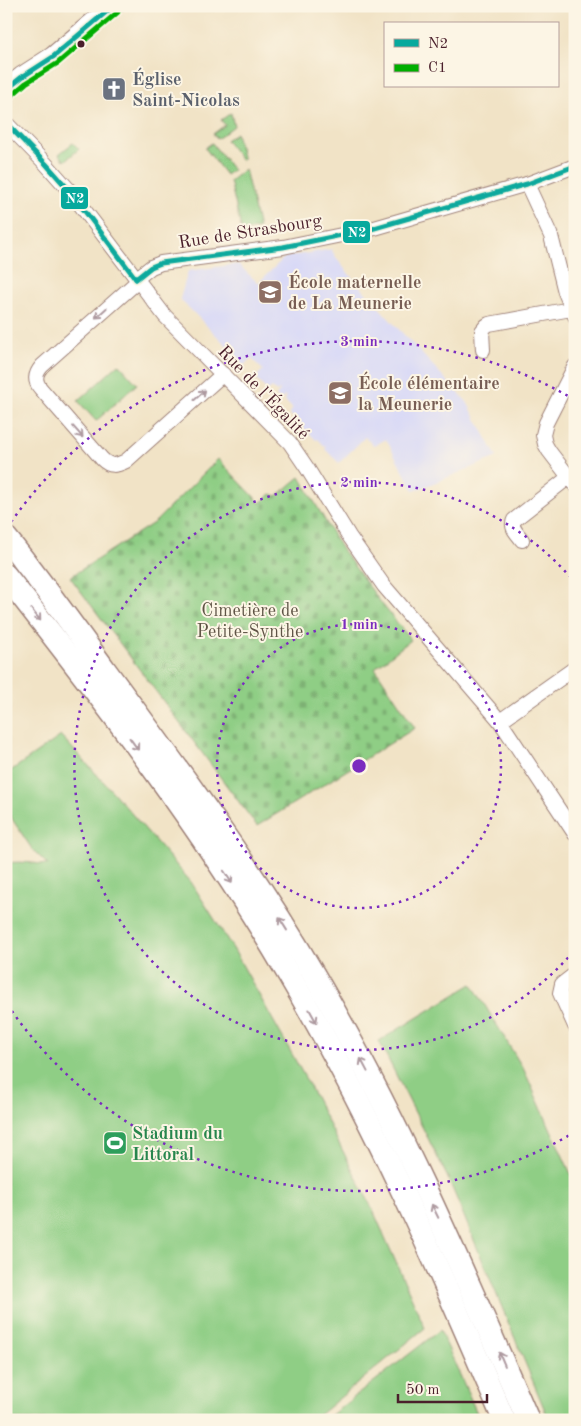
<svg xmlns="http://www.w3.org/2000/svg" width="581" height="1426" viewBox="0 0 581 1426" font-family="'Old Standard TT',serif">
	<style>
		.built { fill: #d6d7f8 }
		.green { fill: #8fce85; stroke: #6c7658 }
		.cemetery { fill: url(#cemetery-stones); stroke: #6c7658 }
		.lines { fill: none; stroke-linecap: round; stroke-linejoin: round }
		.minor-casing { stroke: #9e8178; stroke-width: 16 }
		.secondary-casing { stroke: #9e8178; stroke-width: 22 }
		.trunk-casing { stroke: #9e8178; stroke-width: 25 }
		.minor { stroke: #fff; stroke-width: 14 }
		.secondary { stroke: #fff; stroke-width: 20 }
		.trunk { stroke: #fff; stroke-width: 22 }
		.bus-1-casing { stroke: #fcf5e5; stroke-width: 9 }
		.bus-2-casing { stroke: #fcf5e5; stroke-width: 9 }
		.bus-1 { stroke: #07a99d; stroke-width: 5 }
		.bus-2 { stroke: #00ae00; stroke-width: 5 }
		.oneway { stroke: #ae9aa0 }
		.ring { fill: none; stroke: #7b2cbf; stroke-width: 2.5; stroke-dasharray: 2.5 5 }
		.bus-dot { fill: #4a1f2b; stroke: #fcf5e5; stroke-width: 2 }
		.labels { text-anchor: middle; stroke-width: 4; stroke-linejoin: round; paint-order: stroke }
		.worship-label { font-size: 18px; font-weight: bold; fill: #5b616d; stroke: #fcf5e5; text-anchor: start }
		.street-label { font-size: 18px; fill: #4a1f2b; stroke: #fcf5e5 }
		.education-label { font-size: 18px; font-weight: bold; fill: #785e54; stroke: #fcf5e5; text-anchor: start }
		.park-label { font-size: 18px; fill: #5f5446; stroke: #fcf5e5 }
		.leisure-label { font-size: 18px; font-weight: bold; fill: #27864d; stroke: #fcf5e5; text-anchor: start }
		.centre { fill: #7b2cbf; stroke: #fcf5e5; stroke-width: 2.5 }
		.ring-label { font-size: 15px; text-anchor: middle; font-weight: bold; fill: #7b2cbf; stroke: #fcf5e5; stroke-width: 4; stroke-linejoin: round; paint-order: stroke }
		.line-badge { stroke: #fcf5e5; stroke-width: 2 }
		.badge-label { font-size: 14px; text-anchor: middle; font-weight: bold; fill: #fff }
	</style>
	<defs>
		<pattern id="cemetery-stones" width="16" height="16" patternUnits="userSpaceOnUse" patternTransform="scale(1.25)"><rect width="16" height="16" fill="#8fce85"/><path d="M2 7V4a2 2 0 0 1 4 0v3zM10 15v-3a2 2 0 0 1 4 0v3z" fill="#7db073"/></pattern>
	</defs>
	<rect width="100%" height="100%" fill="#fcf5e5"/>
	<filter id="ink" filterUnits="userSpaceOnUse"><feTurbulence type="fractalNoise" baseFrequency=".02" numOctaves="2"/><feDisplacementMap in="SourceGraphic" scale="10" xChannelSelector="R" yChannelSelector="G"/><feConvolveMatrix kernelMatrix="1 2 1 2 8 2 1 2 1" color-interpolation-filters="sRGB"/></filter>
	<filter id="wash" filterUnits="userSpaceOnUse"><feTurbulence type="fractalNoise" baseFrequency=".0096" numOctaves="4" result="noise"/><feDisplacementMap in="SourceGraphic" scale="20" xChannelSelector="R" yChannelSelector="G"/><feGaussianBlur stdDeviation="1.12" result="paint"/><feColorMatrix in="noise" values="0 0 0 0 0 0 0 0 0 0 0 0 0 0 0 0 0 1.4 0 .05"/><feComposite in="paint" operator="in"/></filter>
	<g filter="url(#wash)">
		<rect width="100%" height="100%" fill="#f1e3c6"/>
		<path class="built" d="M333,249L332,251L340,263L349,274L393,323L467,402L497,457L414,491L386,439L374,446L365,437L339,463L325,449L326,448L318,439L316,440L289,413L293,409L284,400L286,397L285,396L280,400L276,396L280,391L279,390L277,392L272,388L268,391L255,378L263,370L251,358L237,372L220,355L228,347L180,299L188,271L238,264L258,283L285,257Z"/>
		<g class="green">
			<path d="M231,113L234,126L217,139L213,134L225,125L221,120Z"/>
			<path d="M236,133L243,159L241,160L226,140Z"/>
			<path d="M73,143L79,149L65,161L59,154Z"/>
			<path d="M212,143L233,170L226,175L205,148Z"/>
			<path d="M245,169L259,228L242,232L230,181Z"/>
			<path d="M119,364L137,384L96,421L78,401Z"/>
			<path d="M61,736L112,791L191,882L234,950L308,1083L372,1208L425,1328L313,1420H6V863C22,861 33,863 48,865L32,849L6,810V774Z"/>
			<path d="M472,984L524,1070L575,1183V1420H549L448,1178L379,1041Z"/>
			<path d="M440,1330L480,1420H325Z"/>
		</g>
		<path class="cemetery" d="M218,459L260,503L271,494L277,496L300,477L341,548L382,604L411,640L375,668L415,728L257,826L70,577L155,522Z"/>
	</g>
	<g filter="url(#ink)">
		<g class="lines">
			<defs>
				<g id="minor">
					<path d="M6,123L46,164L69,190L165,316L290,443L307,468L349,536L384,586L500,721L575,834"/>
					<path d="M527,184L551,236L565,292L575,316"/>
					<path d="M136,279L151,267L161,263L283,247L371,229L527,184L575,166"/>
					<path d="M138,281L42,366C35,374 34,381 41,389L102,459C110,467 116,466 126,461L223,374"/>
					<path d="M483,350L482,331L486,326L489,324L571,309"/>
					<path d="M575,366L546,423L543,435L545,444L549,451L575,485"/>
					<path d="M522,540C518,534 510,528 514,520L569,477"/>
					<path d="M500,721L575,668"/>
					<path d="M575,974L562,984L560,993L575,1026"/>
				</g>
				<path id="secondary" d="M6,90L22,77L53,57L113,6"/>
				<g id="trunk">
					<path d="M6,538C41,581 73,626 105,670C179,770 253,870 315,977C398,1119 463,1270 528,1420"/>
					<path d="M6,576C107,704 207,834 289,975C373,1117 439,1268 504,1420"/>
				</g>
			</defs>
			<use href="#minor" class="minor-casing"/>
			<use href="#secondary" class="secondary-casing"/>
			<use href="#trunk" class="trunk-casing"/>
			<use href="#minor" class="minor"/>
			<use href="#secondary" class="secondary"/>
			<use href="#trunk" class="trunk"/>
			<defs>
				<g id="bus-1">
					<path d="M6,90L22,77L53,57L113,6"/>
					<path d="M6,123L46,164L69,190L136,279"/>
					<path d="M136,279L151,267L161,263L283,247L371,229L527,184L575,166"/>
				</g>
				<path id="bus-2" d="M11,96L26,83L58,63L118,12"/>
			</defs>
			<use href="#bus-1" class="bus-1-casing"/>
			<use href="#bus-2" class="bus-2-casing"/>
			<use href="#bus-1" class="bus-1"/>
			<use href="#bus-2" class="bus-2"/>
		</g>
		<defs><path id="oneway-shaft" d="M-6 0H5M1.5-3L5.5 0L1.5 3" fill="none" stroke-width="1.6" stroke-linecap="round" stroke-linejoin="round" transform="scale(1.25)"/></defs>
		<g class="oneway">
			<use href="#oneway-shaft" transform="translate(101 313) rotate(138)"/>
			<use href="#oneway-shaft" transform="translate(200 395) rotate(-42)"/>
			<use href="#oneway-shaft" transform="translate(78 432) rotate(49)"/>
			<use href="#oneway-shaft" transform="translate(36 615) rotate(52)"/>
			<use href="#oneway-shaft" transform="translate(134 744) rotate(54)"/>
			<use href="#oneway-shaft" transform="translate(228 877) rotate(57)"/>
			<use href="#oneway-shaft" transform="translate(283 924) rotate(-122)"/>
			<use href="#oneway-shaft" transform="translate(313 1016) rotate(61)"/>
			<use href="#oneway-shaft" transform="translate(364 1065) rotate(-118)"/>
			<use href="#oneway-shaft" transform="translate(435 1211) rotate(-116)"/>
			<use href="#oneway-shaft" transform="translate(502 1359) rotate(-113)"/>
		</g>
	</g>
	<g class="ring">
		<circle cx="359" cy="766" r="142"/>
		<path d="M573 952A284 284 0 1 1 573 580"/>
		<path d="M575 1132A425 425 0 0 1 7 1004M7 528A425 425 0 0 1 575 400"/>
	</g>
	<defs>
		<symbol id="church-square" viewBox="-11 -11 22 22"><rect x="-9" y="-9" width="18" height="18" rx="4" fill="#6b7280" stroke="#fcf5e5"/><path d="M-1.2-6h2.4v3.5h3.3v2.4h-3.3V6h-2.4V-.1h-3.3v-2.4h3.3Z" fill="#fff"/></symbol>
		<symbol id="school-square" viewBox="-11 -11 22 22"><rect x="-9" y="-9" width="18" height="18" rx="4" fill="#8d6e63" stroke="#fcf5e5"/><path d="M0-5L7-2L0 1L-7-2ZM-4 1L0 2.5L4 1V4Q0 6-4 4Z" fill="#fff"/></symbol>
		<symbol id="stadium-square" viewBox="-11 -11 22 22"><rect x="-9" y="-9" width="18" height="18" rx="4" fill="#2e9e5b" stroke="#fcf5e5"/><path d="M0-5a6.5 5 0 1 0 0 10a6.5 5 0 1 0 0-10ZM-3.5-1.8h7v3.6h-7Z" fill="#fff"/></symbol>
	</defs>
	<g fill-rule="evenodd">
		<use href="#church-square" x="100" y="75" width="28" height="28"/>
		<use href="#school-square" x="256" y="278" width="28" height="28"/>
		<use href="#school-square" x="326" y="379" width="28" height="28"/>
		<use href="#stadium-square" x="101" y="1129" width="28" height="28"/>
	</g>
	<circle class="bus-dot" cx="81" cy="44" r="4.5"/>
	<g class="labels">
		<g class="worship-label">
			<text x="132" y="85">Église<tspan x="132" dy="21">Saint-Nicolas</tspan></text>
		</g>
		<g class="street-label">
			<text transform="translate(250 231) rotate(-9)" y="6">Rue de Strasbourg</text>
			<text transform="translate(264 392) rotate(46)" y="6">Rue de l'Égalité</text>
		</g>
		<g class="education-label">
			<text x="288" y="288">École maternelle<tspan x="288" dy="21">de La Meunerie</tspan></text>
			<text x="358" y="389">École élémentaire<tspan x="358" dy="21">la Meunerie</tspan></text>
		</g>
		<g class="park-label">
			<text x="250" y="616">Cimetière de<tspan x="250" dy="21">Petite-Synthe</tspan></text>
		</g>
		<g class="leisure-label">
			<text x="132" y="1139">Stadium du<tspan x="132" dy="21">Littoral</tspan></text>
		</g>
	</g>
	<circle cx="359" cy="766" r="8" class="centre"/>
	<g class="ring-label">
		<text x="359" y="346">3 min</text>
		<text x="359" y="487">2 min</text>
		<text x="359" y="629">1 min</text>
	</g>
	<g class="line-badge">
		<rect x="60" y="186" width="29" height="24" rx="5" fill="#07a99d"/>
		<rect x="342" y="220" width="29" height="24" rx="5" fill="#07a99d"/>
	</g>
	<g class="badge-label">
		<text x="75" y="203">N2</text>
		<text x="357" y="237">N2</text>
	</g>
	<rect width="581" height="1426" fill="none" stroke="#fcf5e5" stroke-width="25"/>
	<rect x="384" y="22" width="175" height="65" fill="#fcf5e5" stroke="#b59f9b"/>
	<rect x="394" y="39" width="25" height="8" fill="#07a99d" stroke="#b59f9b"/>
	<text x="428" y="48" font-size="15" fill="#4a1f2b">N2</text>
	<rect x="394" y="64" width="25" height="8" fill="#00ae00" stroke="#b59f9b"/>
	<text x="428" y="72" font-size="15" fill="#4a1f2b">C1</text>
	<path d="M398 1394v8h89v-8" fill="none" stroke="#4a1f2b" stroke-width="2.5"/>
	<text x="406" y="1394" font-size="15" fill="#4a1f2b" stroke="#fcf5e5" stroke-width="4" paint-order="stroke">50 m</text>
</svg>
